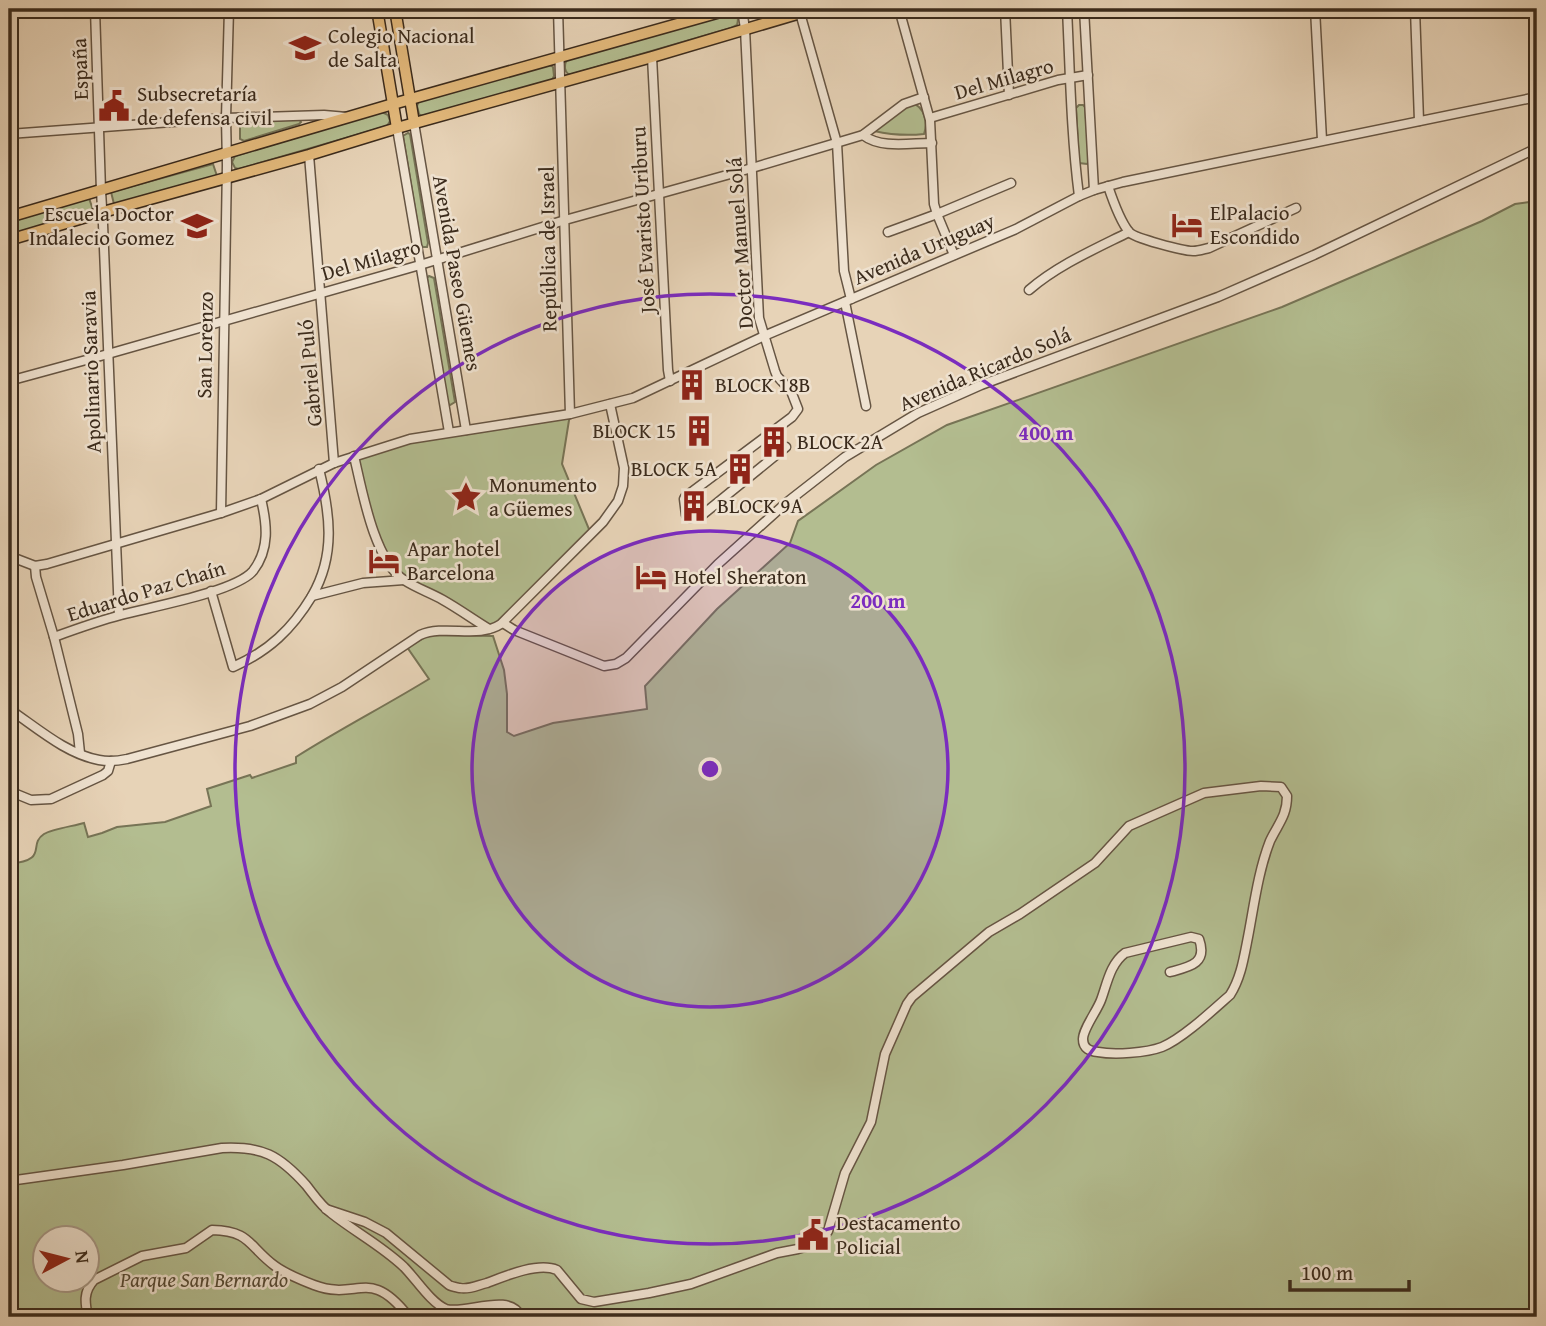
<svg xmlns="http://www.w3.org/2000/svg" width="1546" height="1326" viewBox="0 0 1546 1326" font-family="'Gentium Book Plus',serif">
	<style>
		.green { fill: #b3bd90; stroke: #777456; stroke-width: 2; fill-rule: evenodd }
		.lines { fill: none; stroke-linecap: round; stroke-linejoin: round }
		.minor-casing { stroke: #665543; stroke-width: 11 }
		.major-casing { stroke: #3b2b1c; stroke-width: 13 }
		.minor { stroke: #efe2d0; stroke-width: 8 }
		.major { stroke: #e4ba7c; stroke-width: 10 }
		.ring { fill: none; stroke: #7b2cbf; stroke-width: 3.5 }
		.labels { text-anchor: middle; stroke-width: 5; stroke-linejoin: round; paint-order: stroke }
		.poi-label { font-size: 21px; fill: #3b2b1c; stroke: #efe2d0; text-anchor: start }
		.street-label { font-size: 21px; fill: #3b2b1c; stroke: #efe2d0 }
		.park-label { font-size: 21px; font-style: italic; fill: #534833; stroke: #efe2d0 }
		.centre { fill: #7b2cbf; stroke: #efe2d0; stroke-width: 3.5 }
		.ring-label { font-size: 21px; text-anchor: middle; font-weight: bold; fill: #7b2cbf; stroke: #efe2d0; stroke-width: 5; stroke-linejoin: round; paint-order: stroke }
	</style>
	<rect width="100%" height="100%" fill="#e7d3b7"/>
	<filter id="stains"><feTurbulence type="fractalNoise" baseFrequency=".00286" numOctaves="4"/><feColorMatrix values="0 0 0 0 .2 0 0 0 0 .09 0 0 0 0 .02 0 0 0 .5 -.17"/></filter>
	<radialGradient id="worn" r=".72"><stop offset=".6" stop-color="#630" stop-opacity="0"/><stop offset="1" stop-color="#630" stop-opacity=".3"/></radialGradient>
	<g class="green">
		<path d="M730,12C738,12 739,18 737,25L731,28L569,75C564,71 564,65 567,59Z"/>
		<path d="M548,64L553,67L554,76L552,80L422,116L419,114L417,106L419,101Z"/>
		<path d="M912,103C925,107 928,123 924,134C906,136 892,135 874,131L906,106Z"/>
		<path d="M1079,105H1083L1085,107L1089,161L1087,164L1079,163L1076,108Z"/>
		<path d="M382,112L388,115L390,121L387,126L239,169L235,168L232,162L235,156Z"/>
		<path d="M299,119L301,122L299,124L244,141L240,139V126L245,123Z"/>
		<path d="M408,133L410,134L428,243L427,247H423L421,245L403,136Z"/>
		<path d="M213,164L217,176L114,204L111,192Z"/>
		<path d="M89,198L93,210L9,235V222Z"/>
		<path d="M1537,201V1317H9V864C50,860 27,845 44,834C52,829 74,826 84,823L88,837L102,833L117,827L165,822L211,806L207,789L250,775L252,778L296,763V757C340,729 385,706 429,679L407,647L429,635L493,636L504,670L507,694V732L514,736L553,723L647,709L645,686L717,609L790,543L798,521L876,465L947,425L1282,307L1482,221L1515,204ZM46,1238H88V1280H46Z"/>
		<path d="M429,276L434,278L455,402L450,405L447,403L427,278Z"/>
		<path d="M570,414L562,464L591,534L493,626L486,625L404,580L384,554L354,456L413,438Z"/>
	</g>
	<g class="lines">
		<defs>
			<g id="minor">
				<path d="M95,9L101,191L103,224L119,615"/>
				<path d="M558,9L570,414"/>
				<path d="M742,9L745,29L759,318L775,371L777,376L791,391L798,409L792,417L685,497L684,499L686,515L690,518L701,516L786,447"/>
				<path d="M899,9L930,120L934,204L937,214L954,255"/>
				<path d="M1005,9L1009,95"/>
				<path d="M1067,9C1070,71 1071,134 1079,196"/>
				<path d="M1084,9L1094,190"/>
				<path d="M1315,9L1322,140"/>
				<path d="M1415,9L1419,121"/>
				<path d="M800,13L837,143L844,271L851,299"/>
				<path d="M652,57L668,370L670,381"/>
				<path d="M930,118L1058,80L1088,75"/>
				<path d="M414,123L466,430"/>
				<path d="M397,128L449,432"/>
				<path d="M9,134L226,118L324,115L347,117"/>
				<path d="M863,135C881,149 910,143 932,143"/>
				<path d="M309,155L334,463"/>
				<path d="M1108,186C1112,198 1121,222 1129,232C1134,238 1183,251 1193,251C1199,251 1204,249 1209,248L1296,208"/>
				<path d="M888,232L937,214L1011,183"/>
				<path d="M1029,290C1058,265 1095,249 1129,232"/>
				<path d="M845,302L866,406"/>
				<path d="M9,381L108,354L420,265L565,220L752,168L863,135L904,104L924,97"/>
				<path d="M354,456C362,490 374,560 404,580C416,588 431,593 443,600C459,609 474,620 489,629"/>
				<path d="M221,513L227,165L226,118L229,9"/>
				<path d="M9,556L35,566L47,564L221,513L261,499L334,463L410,439L570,414L633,398L764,336L1016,229L1079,196L1094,190L1123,182L1537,97"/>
				<path d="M35,566L36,577L54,637L78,734L80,753"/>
				<path d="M211,591L233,667C269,651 292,629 312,596L363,583L404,580"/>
				<path d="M312,596C336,555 330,513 319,469"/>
				<path d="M503,623L514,630L604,666L616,664L626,658L718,564L786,503L845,457L918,413L981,385L1218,297L1314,255L1537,148"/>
				<path d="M54,637C76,629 98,621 121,615C150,607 235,592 253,571C270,549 267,524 261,499"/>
				<path d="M9,709C36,727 66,754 99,760C109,762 118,761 127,759L250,726L310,704L342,687L420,635C446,624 478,639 501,624L603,522L618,501L623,486L624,468L610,404"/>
				<path d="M9,791L31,800L51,799L103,775L108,771L111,761"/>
				<path d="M9,1181L123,1165L222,1148C262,1146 279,1155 306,1185C314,1195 321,1206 331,1213C355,1232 382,1246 404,1267C416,1279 431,1303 446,1309C466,1315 510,1291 521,1317"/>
				<path d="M326,1209L365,1222L386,1233L449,1285C450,1286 459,1288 460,1288C469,1290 478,1285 487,1283C505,1276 538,1262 557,1270L581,1299L594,1302L649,1293L691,1284L777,1253L798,1249L816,1244L821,1240L828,1231L845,1173L871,1122L885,1054L907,1004L912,997L989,932L1020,914L1095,863L1129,826L1204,793L1261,786L1281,787L1287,796C1287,816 1278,824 1270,841C1258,872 1254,906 1248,937C1244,957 1241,978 1230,995C1213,1010 1182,1039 1162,1047C1146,1053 1114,1055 1098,1052C1090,1051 1083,1049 1083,1039C1083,1029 1097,1011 1101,1000C1107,984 1110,964 1125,953L1191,937L1199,939C1208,964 1189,967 1170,972"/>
				<path d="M88,1317C85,1303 83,1292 94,1280L142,1256L186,1248L212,1230C251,1231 248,1246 275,1266C286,1274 301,1280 314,1285C359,1302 368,1265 409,1317"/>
			</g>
			<g id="major">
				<path d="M377,9L397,128"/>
				<path d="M395,9L414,123"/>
				<path d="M9,217L393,104L731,9"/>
				<path d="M9,240L103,212L309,155L397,128L652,57L814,9"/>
			</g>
		</defs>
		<use href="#minor" class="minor-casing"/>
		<use href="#major" class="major-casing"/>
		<use href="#minor" class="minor"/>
		<use href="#major" class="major"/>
	</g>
	<circle cx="710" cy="769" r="238" fill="#7b2cbf" fill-opacity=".12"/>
	<g class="ring">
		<circle cx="710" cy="769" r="238"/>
		<circle cx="710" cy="769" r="475"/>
	</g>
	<defs>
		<symbol id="school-bare" viewBox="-9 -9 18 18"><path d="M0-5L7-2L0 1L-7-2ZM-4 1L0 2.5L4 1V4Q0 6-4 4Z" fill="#8f2418" stroke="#efe2d0" stroke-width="2.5" paint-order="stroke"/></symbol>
		<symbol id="civic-bare" viewBox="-9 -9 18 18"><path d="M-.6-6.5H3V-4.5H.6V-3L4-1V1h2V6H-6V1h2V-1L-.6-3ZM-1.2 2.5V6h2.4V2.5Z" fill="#8f2418" stroke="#efe2d0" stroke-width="2.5" paint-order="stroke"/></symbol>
		<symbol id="hotel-bare" viewBox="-9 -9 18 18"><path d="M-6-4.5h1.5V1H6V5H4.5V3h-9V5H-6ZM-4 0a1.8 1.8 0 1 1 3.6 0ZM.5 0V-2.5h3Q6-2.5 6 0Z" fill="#8f2418" stroke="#efe2d0" stroke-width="2.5" paint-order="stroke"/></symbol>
		<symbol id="building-bare" viewBox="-9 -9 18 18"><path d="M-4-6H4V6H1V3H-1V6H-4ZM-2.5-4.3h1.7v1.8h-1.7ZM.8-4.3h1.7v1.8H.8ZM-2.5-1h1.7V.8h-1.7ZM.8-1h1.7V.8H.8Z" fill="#8f2418" stroke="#efe2d0" stroke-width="2.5" paint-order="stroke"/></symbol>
		<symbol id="sight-bare" viewBox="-9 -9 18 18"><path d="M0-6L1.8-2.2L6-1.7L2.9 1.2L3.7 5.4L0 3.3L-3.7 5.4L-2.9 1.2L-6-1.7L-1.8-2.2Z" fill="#8f2418" stroke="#efe2d0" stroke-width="2.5" paint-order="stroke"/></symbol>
	</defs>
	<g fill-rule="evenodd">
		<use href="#school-bare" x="283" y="26" width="44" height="44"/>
		<use href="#civic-bare" x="92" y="84" width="44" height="44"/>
		<use href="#hotel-bare" x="1165" y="203" width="44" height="44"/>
		<use href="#school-bare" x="175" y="204" width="44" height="44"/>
		<use href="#building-bare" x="670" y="363" width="44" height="44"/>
		<use href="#building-bare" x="677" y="409" width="44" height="44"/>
		<use href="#building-bare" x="752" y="420" width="44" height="44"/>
		<use href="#building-bare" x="718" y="447" width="44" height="44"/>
		<use href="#sight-bare" x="444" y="475" width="44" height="44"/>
		<use href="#building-bare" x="672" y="484" width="44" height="44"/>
		<use href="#hotel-bare" x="362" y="539" width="44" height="44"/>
		<use href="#hotel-bare" x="629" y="555" width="44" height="44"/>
		<use href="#civic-bare" x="791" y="1213" width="44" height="44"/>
	</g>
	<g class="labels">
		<g class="poi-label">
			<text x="328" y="43">Colegio Nacional<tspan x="328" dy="24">de Salta</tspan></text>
			<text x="137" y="101">Subsecretaría<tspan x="137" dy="24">de defensa civil</tspan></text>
			<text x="1210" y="220">ElPalacio<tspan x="1210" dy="24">Escondido</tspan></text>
			<text x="174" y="221" text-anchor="end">Escuela Doctor<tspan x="174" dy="24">Indalecio Gomez</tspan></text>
			<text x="715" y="392">BLOCK 18B</text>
			<text x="676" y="438" text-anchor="end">BLOCK 15</text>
			<text x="797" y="449">BLOCK 2A</text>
			<text x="717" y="476" text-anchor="end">BLOCK 5A</text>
			<text x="489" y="492">Monumento<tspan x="489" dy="24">a Güemes</tspan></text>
			<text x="717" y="513">BLOCK 9A</text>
			<text x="407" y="556">Apar hotel<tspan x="407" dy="24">Barcelona</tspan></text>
			<text x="674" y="584">Hotel Sheraton</text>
			<text x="836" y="1230">Destacamento<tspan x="836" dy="24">Policial</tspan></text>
		</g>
		<g class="street-label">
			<text transform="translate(80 69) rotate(-92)" y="7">España</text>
			<text transform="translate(1004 79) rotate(-16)" y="7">Del Milagro</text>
			<text transform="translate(643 220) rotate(-93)" y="7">José Evaristo Uriburu</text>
			<text transform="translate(740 243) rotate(-94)" y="7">Doctor Manuel Solá</text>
			<text transform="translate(548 249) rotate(-91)" y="7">República de Israel</text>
			<text transform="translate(924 249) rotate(-23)" y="7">Avenida Uruguay</text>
			<text transform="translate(371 260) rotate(-16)" y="7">Del Milagro</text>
			<text transform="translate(457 273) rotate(80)" y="7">Avenida Paseo Güemes</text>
			<text transform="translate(205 345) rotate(-89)" y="7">San Lorenzo</text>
			<text transform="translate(985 369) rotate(-23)" y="7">Avenida Ricardo Solá</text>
			<text transform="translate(91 372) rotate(-92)" y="7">Apolinario Saravia</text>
			<text transform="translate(310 373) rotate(-95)" y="7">Gabriel Puló</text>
			<text transform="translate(146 591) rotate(-17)" y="7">Eduardo Paz Chaín</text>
		</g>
		<g class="park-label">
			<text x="204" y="1287">Parque San Bernardo</text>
		</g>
	</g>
	<circle cx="710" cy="769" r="10" class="centre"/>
	<g class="ring-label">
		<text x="1046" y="440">400 m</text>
		<text x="878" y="608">200 m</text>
	</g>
	<rect width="1546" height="1326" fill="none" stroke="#e7d3b7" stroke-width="35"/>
	<rect x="10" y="10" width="1525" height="1305" fill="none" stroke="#3b2b1c" stroke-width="3.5"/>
	<rect x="18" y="18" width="1511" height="1291" fill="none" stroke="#3b2b1c" stroke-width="2"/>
	<g transform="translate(66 1259) rotate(83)"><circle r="33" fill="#efe2d0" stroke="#a79988" stroke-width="2"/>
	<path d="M0-5L12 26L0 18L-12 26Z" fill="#8f2418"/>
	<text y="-10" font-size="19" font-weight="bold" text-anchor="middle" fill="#3b2b1c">N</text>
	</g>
	<path d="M1290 1280v10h119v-10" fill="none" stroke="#3b2b1c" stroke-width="3.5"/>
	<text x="1301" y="1280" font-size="21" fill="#3b2b1c" stroke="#efe2d0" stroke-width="5" paint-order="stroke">100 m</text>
	<rect width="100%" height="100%" filter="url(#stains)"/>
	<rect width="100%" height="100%" fill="url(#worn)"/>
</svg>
